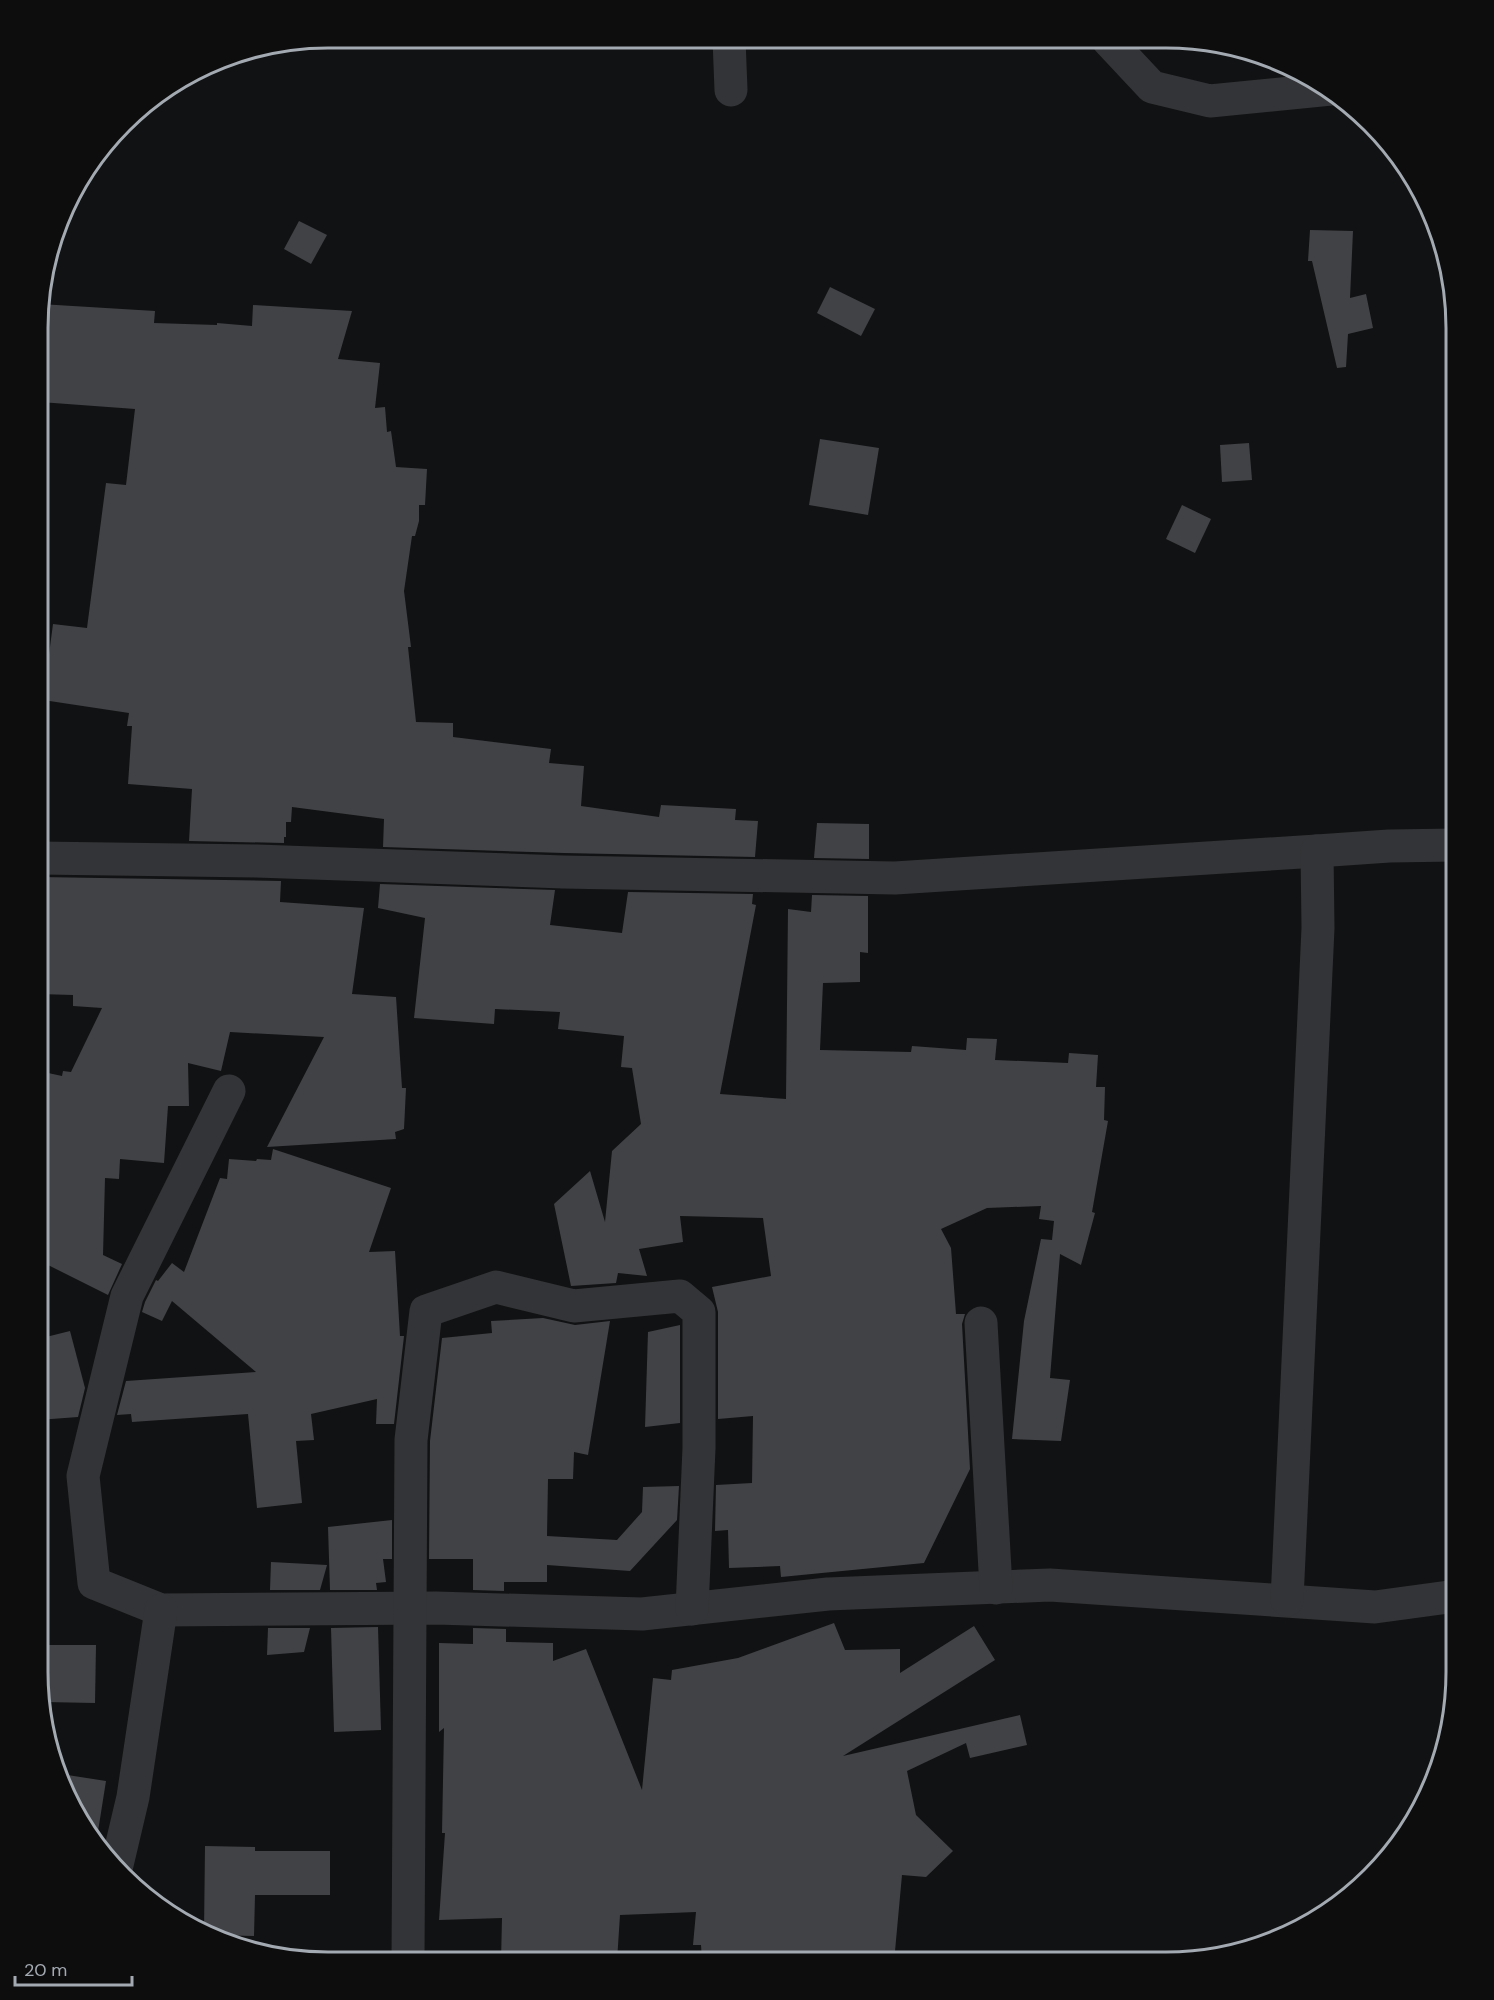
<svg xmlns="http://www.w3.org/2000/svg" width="1494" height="2000" viewBox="0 0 1494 2000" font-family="'DM Sans',sans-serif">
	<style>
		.building { fill: #414246 }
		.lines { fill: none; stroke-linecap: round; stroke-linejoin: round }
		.minor { stroke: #333437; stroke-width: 33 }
		.rim { fill: none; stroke: #a4aab2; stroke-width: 3 }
	</style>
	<rect width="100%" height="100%" fill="#111213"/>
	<g class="building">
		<path d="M299,221L327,235L311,264L284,249Z"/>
		<path d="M1310,230L1353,231L1350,298L1366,294L1373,328L1348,334L1346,367L1337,368L1312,261H1308Z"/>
		<path d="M830,287L875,309L861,336L817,313Z"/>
		<path d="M40,304L155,311L154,323L217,325V323L252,326L253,305L352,311L338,359L380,363L375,408L385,407L387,432L391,431L396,467L427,469L425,505H419V521L415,536H412L404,591L411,647H408L416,722L453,723V737L551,749L549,763L584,766L581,806L659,817L661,805L736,809L735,820L758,821L755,857L564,853L383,847L384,819L292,807L291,822H286V837H284V843L189,841L192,789L128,784L132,726H127L129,713L43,700L53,624L87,628L106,483L126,485L135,409L40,402Z"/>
		<path d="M820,439L879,448L868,515L809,505Z"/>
		<path d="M1249,443L1252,480L1222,482L1220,445Z"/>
		<path d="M1182,505L1211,519L1195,553L1166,539Z"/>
		<path d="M817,823L869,824V859L814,858Z"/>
		<path d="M39,877L281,881L280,902L364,908L352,994L396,997L402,1088H406L404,1129L395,1132L396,1139L267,1147L324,1037L230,1032L221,1071L188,1063L189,1106H168L164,1163L120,1159L119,1179L105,1178L103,1255L122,1264L108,1295L38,1260L39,1071L62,1076L63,1071L71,1072L102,1008L73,1006V995L39,994Z"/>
		<path d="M380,884L555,890L550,925L622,933L628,892L753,894L752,904L756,905L720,1094L786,1099L788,909L811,912L812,895L868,896V953L860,952V982L823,983L820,1050L911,1052L912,1046L966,1050L967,1038L997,1039L995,1060L1068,1063L1069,1053L1098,1055L1096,1087H1105L1104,1120L1108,1121L1092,1212L1095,1213L1081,1265L1060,1254L1050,1378L1070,1380L1061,1441L1012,1439L1024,1321L1041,1239L1052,1240L1054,1221L1039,1219L1041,1206L987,1208L941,1229L951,1248L956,1314H965L962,1324L970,1469L924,1563L781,1577L780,1566L729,1568L728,1530L715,1531L716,1485L752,1483L753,1416L718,1419V1312L712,1287L771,1276L763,1218L680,1216L683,1242L639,1249L647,1276L618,1273L616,1283L571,1286L554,1204L590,1171L605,1222L612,1151L641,1124L632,1068L621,1067L624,1036L558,1029L560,1012L495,1009L494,1024L414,1018L425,918L378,908Z"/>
		<path d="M273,1149L391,1188L369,1252L395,1251L400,1336H404L394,1424H376L377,1399L311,1414L314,1440L296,1441L302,1503L257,1508L248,1414L132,1422L131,1414L117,1415L126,1381L256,1372L172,1301L162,1321L142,1312L145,1302L156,1280L158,1281L172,1263L184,1272L220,1178L227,1179L229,1159L256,1161L257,1159L271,1160Z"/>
		<path d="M543,1318L575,1325L610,1321L588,1455L574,1452L573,1479H548L547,1536L617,1540L642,1512L643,1487L679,1486L677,1520L630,1571L547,1565V1582H504V1591L473,1590V1559H429L430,1441L442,1338L492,1333L491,1321Z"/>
		<path d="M680,1325V1423L645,1427L648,1332Z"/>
		<path d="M70,1331L85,1388L78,1417L38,1420V1339Z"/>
		<path d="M392,1520V1559H383L386,1582L376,1583L377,1590H330L328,1527Z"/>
		<path d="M271,1562L327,1565L320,1590H270Z"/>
		<path d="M834,1623L845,1650L900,1649V1673L974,1626L995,1660L843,1756L1020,1715L1027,1745L970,1758L966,1743L907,1771L916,1815L953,1851L926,1877L902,1875L894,1962L702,1961L701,1945H693L696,1912L620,1915L617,1961H501L502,1918L439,1920L445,1833H442L444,1728L439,1732V1643L473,1644V1628L506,1629V1642L553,1643V1661L586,1649L642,1790L653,1678L671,1680L672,1670L738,1658Z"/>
		<path d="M378,1627L381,1730L334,1732L331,1628Z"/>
		<path d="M268,1628H310L304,1652L267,1655Z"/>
		<path d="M41,1645H96L95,1703L44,1702L41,1686Z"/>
		<path d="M61,1774L106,1781L96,1844L68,1801Z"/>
		<path d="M205,1846L255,1847V1851H330V1895H255L254,1936L211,1935L204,1932Z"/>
	</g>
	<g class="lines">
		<g class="minor">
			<path d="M729,39L731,90"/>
			<path d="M1108,40L1152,87L1210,101L1331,89"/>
			<path d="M39,858L257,861L563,872L895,878L1317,851"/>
			<path d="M229,1091L127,1296L83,1476L94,1583L161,1610L436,1608L642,1614L828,1594L1050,1585L1375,1607L1456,1596"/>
			<path d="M981,1323L996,1588"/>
			<path d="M1287,1600L1318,928L1317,851L1389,846L1456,845"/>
			<path d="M116,1869L133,1797L161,1610"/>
			<path d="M408,1960L411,1440L426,1311L496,1287L574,1306L680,1296L699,1312V1448L692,1609"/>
		</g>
	</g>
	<path d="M0 0H1494V2000H0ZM328 48H1166A280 280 0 0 1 1446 328V1672A280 280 0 0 1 1166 1952H328A280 280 0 0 1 48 1672V328A280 280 0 0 1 328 48Z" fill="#0d0d0e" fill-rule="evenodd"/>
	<path class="rim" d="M328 48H1166A280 280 0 0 1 1446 328V1672A280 280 0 0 1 1166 1952H328A280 280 0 0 1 48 1672V328A280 280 0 0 1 328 48Z"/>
	<path d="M15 1976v9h117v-9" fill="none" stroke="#a4aab2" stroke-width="3"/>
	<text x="24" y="1976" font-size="18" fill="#a4aab2" stroke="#0d0d0e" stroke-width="4.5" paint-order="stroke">20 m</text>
</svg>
